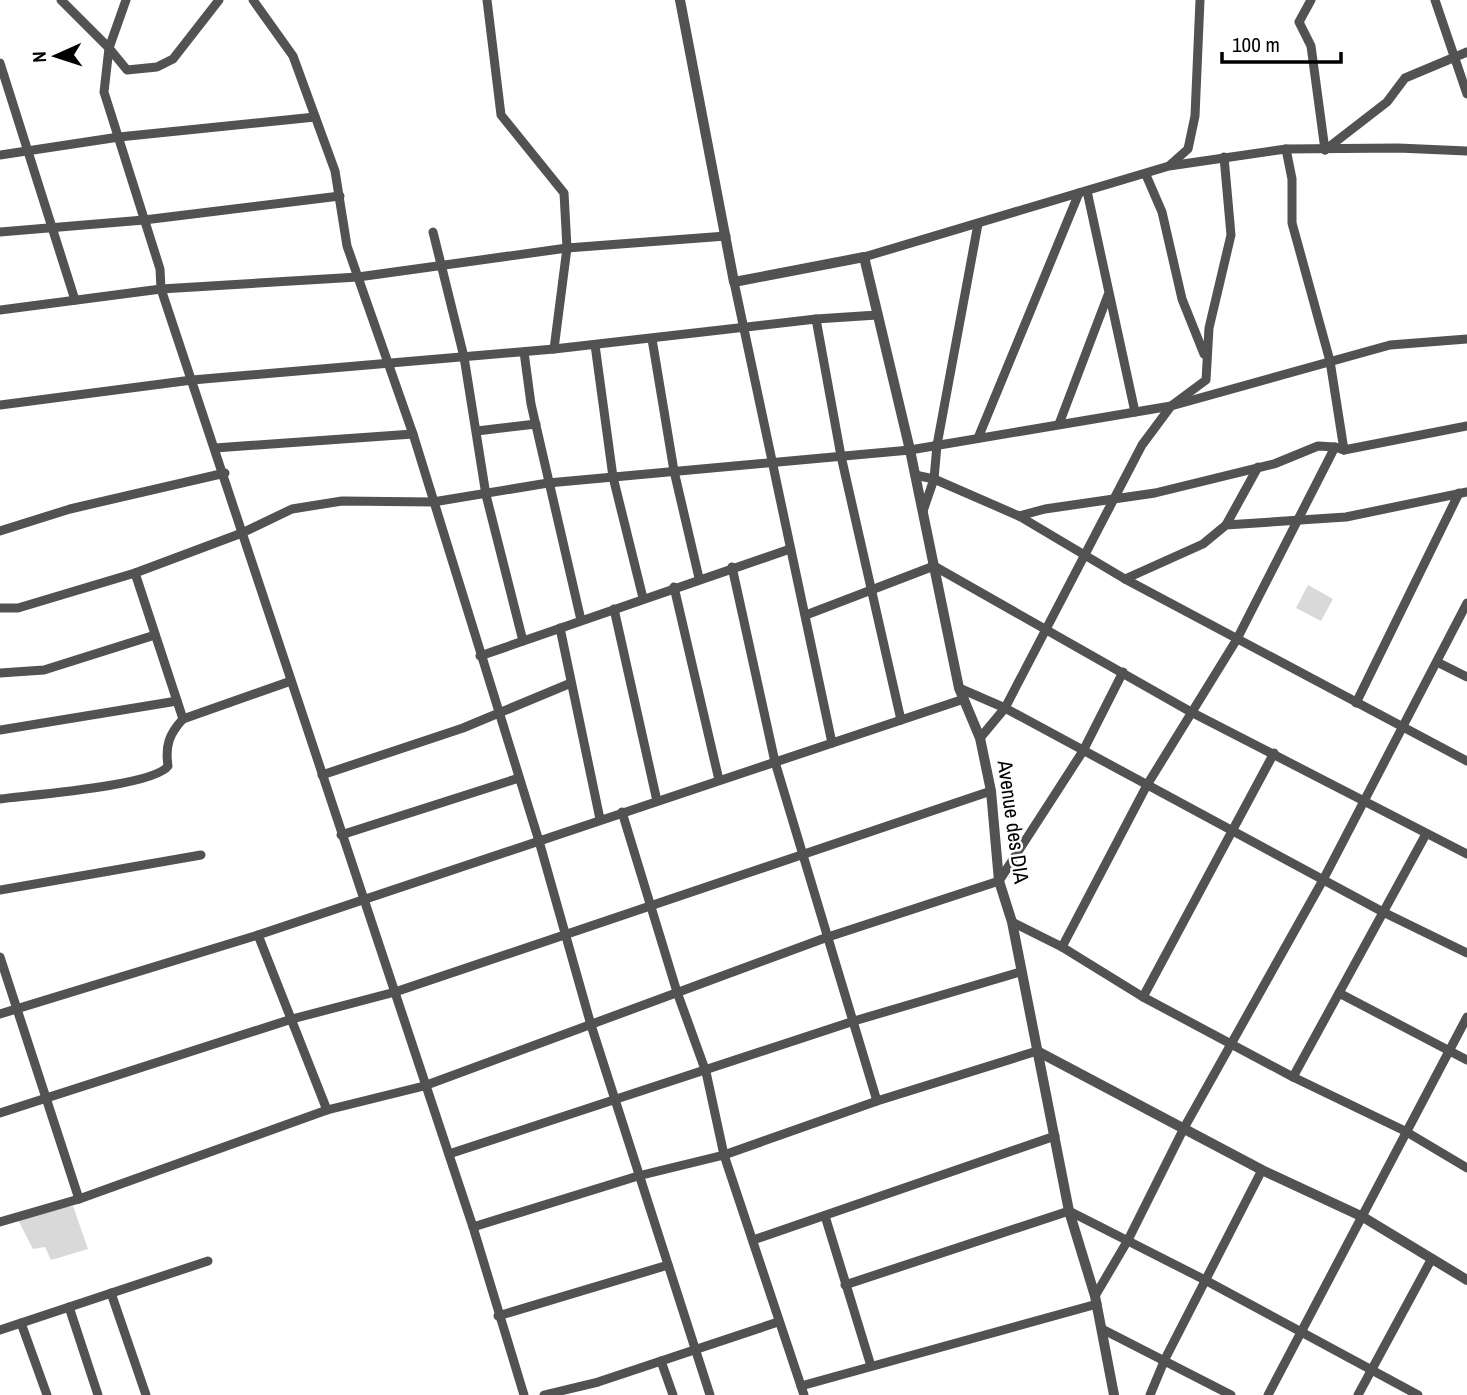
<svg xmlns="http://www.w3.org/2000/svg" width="1467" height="1395" viewBox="0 0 1467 1395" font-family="'Archivo Narrow',sans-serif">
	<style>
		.green { fill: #d9d9d9 }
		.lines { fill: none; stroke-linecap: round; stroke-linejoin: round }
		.minor { stroke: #525252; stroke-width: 9 }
		.tertiary { stroke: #525252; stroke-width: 10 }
		.labels { text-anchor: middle; stroke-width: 5; stroke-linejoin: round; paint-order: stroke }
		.street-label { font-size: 21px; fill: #000; stroke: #fff }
	</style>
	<rect width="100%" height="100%" fill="#fff"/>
	<g class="green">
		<path d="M1308,585L1333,599L1321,621L1296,608Z"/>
		<path d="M73,1206L88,1249L51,1260L45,1247L33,1249L16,1216Z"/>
	</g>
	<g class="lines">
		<g class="minor">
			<path d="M61,0L109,48L126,0"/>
			<path d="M219,0L173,59L157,67L127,70L109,48L104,92L160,269L161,289L473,1227L524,1395"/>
			<path d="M253,0L293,56L335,171L347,246L413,434L539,841L591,1025L710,1395"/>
			<path d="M487,0L501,115L564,193L567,248L554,349"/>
			<path d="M1311,0L1299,22L1311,46L1325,150"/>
			<path d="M1435,0L1467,94"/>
			<path d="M0,63L75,300"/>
			<path d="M1286,149L1292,179V223L1330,361L1344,450"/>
			<path d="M1325,150L1387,102L1405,78L1467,52"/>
			<path d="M0,155L119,137L315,117"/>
			<path d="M1224,157L1231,235L1209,328L1206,380L1171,406L1142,445L1005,708L1383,912L1467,953"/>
			<path d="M1170,165L1188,149L1195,116L1200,0"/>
			<path d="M1146,175L1162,212L1182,299L1204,354"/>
			<path d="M1087,191L1135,412"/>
			<path d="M0,232L144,220L340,196"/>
			<path d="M433,232L464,357L486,495L523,641"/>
			<path d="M864,257L1169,166L1286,149L1398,148L1467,151"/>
			<path d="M734,282L832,743"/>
			<path d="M0,310L161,289L358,277L567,248L726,236"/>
			<path d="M816,319L841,456L901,720"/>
			<path d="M652,339L674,471L699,578"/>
			<path d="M595,345L613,477L643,598"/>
			<path d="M524,352L531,404L581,620"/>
			<path d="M0,405L192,380L554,349L816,319L877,315"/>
			<path d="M1059,424L1108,295"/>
			<path d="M477,431L536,424"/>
			<path d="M978,438L1079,193"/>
			<path d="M215,448L413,434"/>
			<path d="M915,475L934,479L1019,516L1125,579L1467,761"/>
			<path d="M923,511L934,479L937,445L978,224"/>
			<path d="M1019,516L1045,509L1155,493L1274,464L1318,446L1335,447"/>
			<path d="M1226,525L1258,467"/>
			<path d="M0,531L70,509L225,473"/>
			<path d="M732,567L775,762L877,1101"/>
			<path d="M135,573L183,719L291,681"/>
			<path d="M1125,579L1203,544L1226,525L1346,517L1467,492"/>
			<path d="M674,587L719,780"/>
			<path d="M0,608H18L135,573L242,533L292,509L342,501L433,502L548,483L910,450L1171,406L1390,345L1467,339"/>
			<path d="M614,609L657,801"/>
			<path d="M806,615L934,566L1191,712L1467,854"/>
			<path d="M560,628L600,819"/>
			<path d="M480,656L790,549"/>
			<path d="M1437,662L1467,677"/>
			<path d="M0,673L44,670L155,635"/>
			<path d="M959,688L1005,708L980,738"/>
			<path d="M1356,703L1459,493"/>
			<path d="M0,730L177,701"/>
			<path d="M322,775L463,728L571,683"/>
			<path d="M0,799C30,795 154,786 168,766C165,746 169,734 183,719"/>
			<path d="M622,812L677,992L706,1072L724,1155L804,1395"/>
			<path d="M341,835L519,778"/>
			<path d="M0,890L201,855"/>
			<path d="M1012,922L1062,947L1143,997L1293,1077L1405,1131L1467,1168"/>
			<path d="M258,935L327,1110"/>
			<path d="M1062,947L1147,785L1237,639L1335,447L1344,450L1467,426"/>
			<path d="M0,957L79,1199"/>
			<path d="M1339,993L1467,1060"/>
			<path d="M1143,997L1274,753"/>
			<path d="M0,1014L258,935L964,699"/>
			<path d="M1293,1077L1426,834"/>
			<path d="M0,1113L292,1019L395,992L991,791"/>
			<path d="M449,1154L854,1021L1020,972"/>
			<path d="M825,1216L871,1366"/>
			<path d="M0,1222L79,1199L327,1110L424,1086L825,938L999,881L1083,751L1123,672"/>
			<path d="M473,1227L638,1176L724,1155L877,1101L1037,1051"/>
			<path d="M753,1240L1055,1136"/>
			<path d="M845,1285L1069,1211L1205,1280L1418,1395"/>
			<path d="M111,1293L146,1395"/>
			<path d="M1095,1296L1128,1240L1184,1128L1323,880L1467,603"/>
			<path d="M69,1307L98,1395"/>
			<path d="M498,1316L668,1265"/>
			<path d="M21,1323L47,1395"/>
			<path d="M1102,1329L1231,1395"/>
			<path d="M0,1330L208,1261"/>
			<path d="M661,1361L673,1395"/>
			<path d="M801,1386L1097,1304"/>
			<path d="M544,1395L598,1382L778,1322"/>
			<path d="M1150,1395L1165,1359L1262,1170"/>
			<path d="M1268,1395L1467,1017"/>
			<path d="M1358,1395L1431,1260"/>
		</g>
		<g class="tertiary">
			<path d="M680,0L734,282L864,257L910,450L959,688L980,738L991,791L999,881L1012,922L1069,1211L1095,1296L1114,1395"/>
			<path d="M1037,1051L1262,1170L1363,1217L1467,1280"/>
		</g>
	</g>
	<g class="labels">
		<g class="street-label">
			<text transform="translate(1013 822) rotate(82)" y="7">Avenue des DIA</text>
		</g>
	</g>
	<g transform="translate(56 56) rotate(267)" stroke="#ffffff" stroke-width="5" paint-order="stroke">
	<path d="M0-5L12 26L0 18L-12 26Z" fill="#000000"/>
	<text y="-10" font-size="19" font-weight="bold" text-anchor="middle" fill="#000000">N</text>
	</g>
	<path d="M1222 52v10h119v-10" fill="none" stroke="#000000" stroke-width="3.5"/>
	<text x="1232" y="52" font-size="21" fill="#000000" stroke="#ffffff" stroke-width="5" paint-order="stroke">100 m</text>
</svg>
